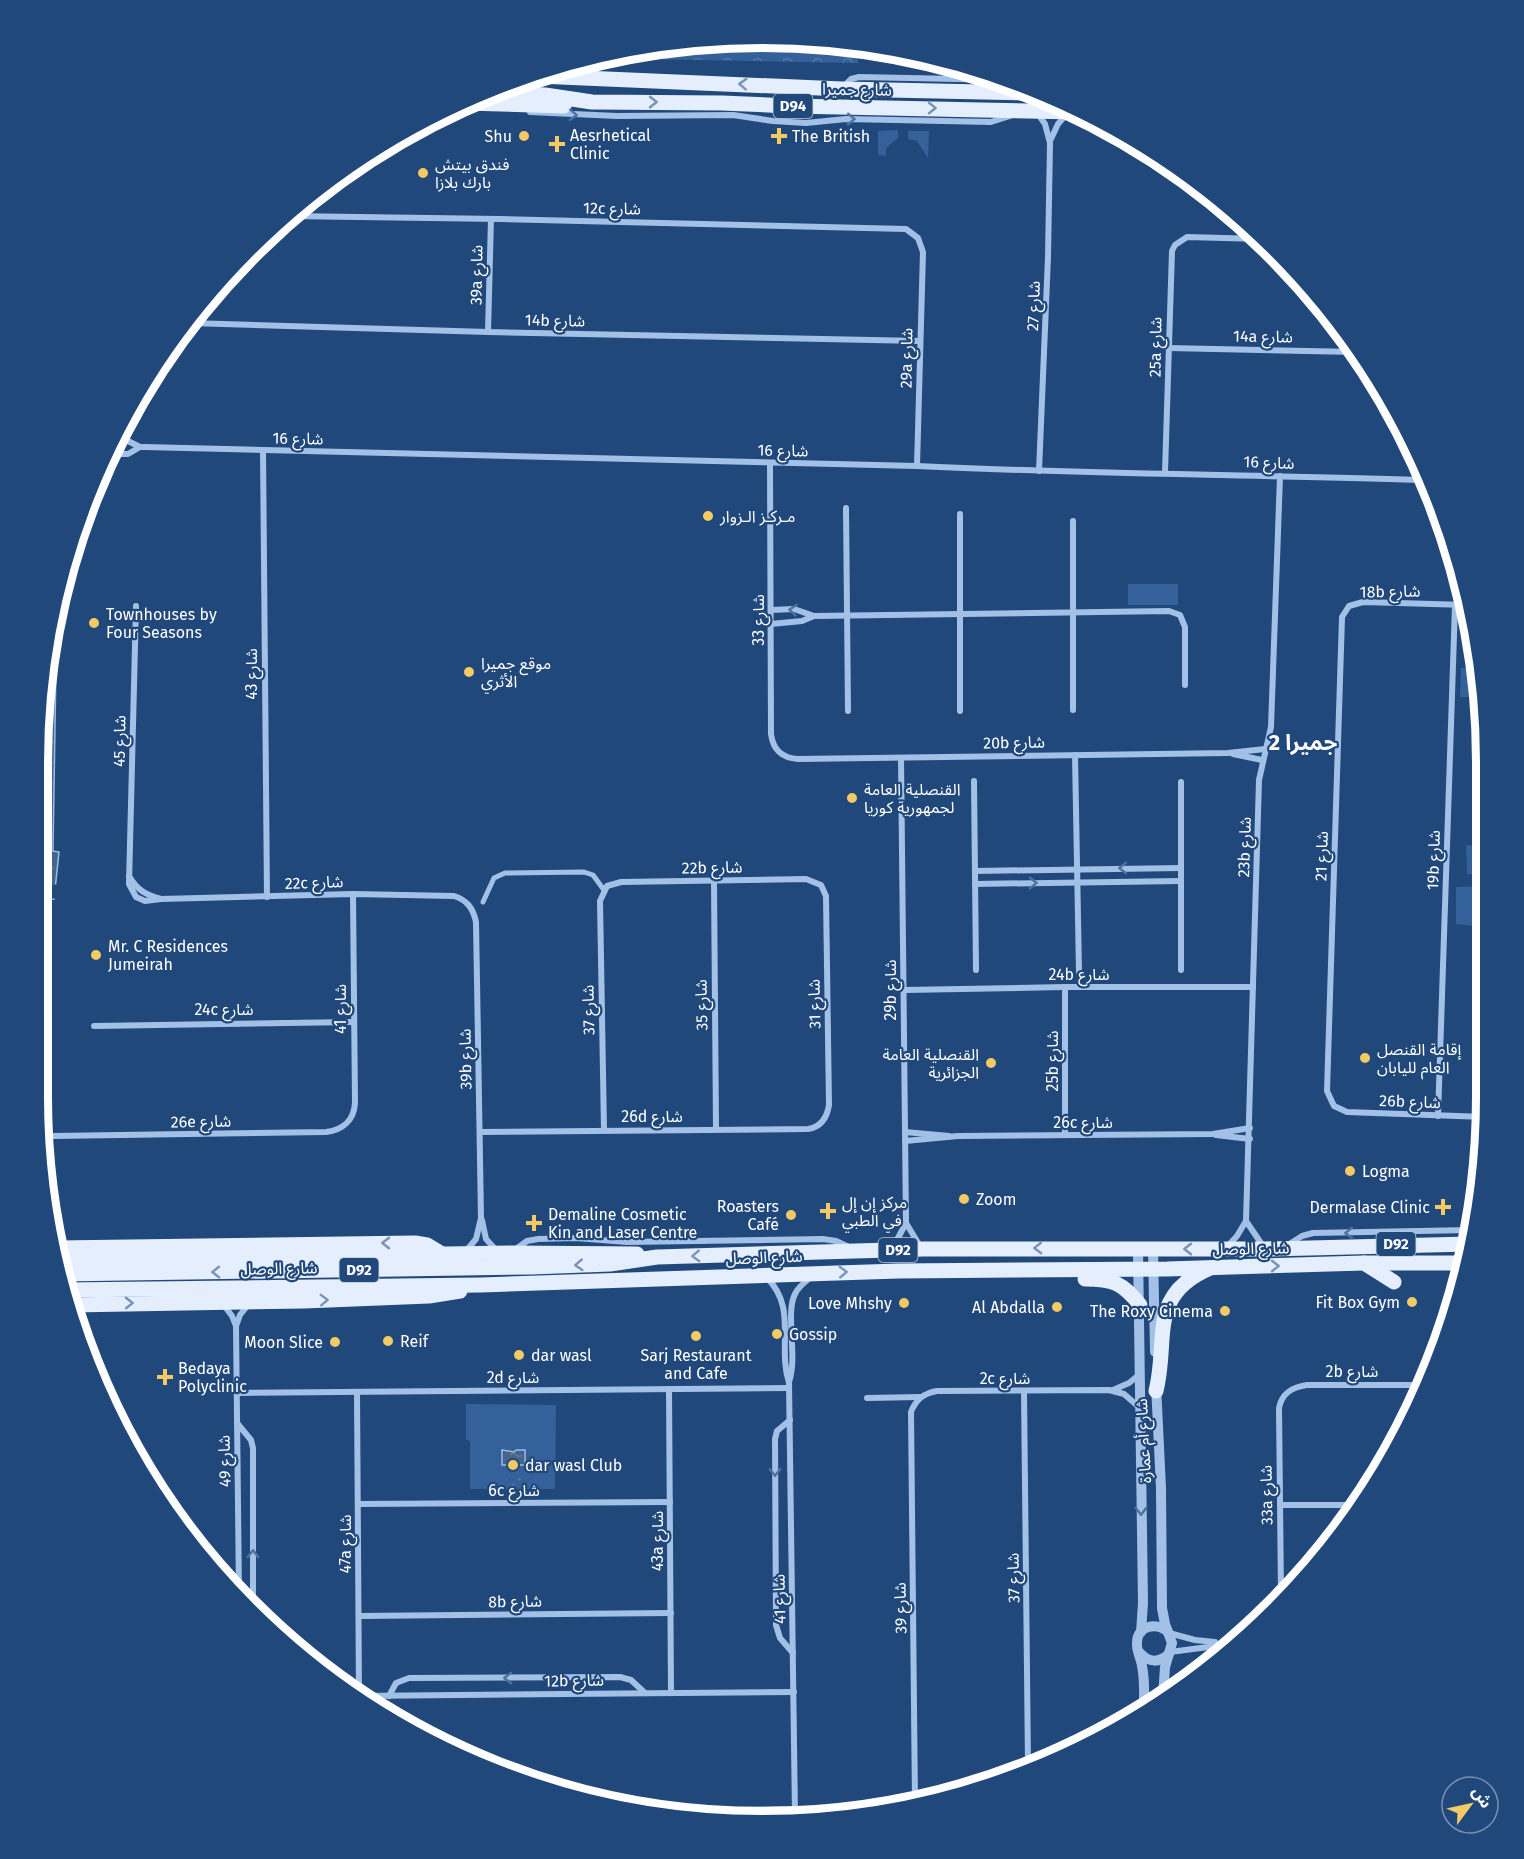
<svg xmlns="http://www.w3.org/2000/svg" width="1524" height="1859" viewBox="0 0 1524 1859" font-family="'Fira Sans','Noto Sans Arabic',sans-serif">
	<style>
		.green { fill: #346199 }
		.forest { fill: url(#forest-crowns) }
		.park { fill: url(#park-dots) }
		.water { fill: url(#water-ripples); stroke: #97bce7; stroke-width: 1.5 }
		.pier { fill: #21487b }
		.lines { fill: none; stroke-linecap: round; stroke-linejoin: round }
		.ferry { stroke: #aecbee; stroke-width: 1.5; stroke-dasharray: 8 6; stroke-linecap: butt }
		.pedestrian { stroke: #a3c1e6; stroke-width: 5 }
		.minor { stroke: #a3c1e6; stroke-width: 6 }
		.tertiary { stroke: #a3c1e6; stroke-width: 10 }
		.primary { stroke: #e4eefd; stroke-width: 15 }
		.oneway { stroke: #7993b6 }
		.oneway2 { stroke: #4e72a0 }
		.poi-dot { fill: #f3ca64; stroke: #21487b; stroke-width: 2 }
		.labels { text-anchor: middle; stroke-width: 4.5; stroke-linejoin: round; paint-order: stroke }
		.shield { fill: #21487b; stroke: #bcc8d7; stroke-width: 1.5 }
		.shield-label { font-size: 15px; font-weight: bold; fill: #fff }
		.street-label { font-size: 16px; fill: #fff; stroke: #21487b }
		.poi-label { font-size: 16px; fill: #fff; stroke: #21487b; text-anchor: start }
		.district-label { font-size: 22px; font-weight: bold; fill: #fff; stroke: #21487b }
		.rim { fill: none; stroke: #fff; stroke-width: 8 }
	</style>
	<defs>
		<pattern id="forest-crowns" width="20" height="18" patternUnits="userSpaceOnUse" patternTransform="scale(1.5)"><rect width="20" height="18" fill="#346199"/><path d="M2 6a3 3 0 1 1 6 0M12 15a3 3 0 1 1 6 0" fill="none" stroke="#5279a8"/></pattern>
		<pattern id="park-dots" width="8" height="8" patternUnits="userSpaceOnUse" patternTransform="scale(1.5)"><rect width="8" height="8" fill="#346199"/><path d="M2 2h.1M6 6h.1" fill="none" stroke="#5279a8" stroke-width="1.8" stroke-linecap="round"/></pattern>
		<pattern id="water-ripples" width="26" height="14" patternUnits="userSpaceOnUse" patternTransform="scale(1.5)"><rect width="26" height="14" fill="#47648a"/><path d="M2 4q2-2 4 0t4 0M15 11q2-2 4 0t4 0" fill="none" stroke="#637b9c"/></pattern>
	</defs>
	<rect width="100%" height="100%" fill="#21487b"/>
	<g class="green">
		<path d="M898,130V138L886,148V156L878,155V131Z"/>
		<path d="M908,131H929L928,158L917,141L908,139Z"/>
		<rect x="1128" y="584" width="50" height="21"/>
		<path d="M1477,667L1482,697H1460L1461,668Z"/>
		<path d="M1466,845L1485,847V875L1467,874Z"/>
		<path d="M1485,886V927L1456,924V887Z"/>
		<path d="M466,1404L556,1405L555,1489H470V1441L466,1440Z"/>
	</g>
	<path class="forest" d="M769,41L829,43L837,52L859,54L857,60L859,63L645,59L647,50L699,42L768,46Z"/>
	<path class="park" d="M528,1475L527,1489H502L505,1479L513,1481Z"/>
	<g class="water">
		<path d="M57,603L53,851L59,852L54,899L45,900L38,943L39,714L51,620Z"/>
		<path d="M502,1450L514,1452L516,1450H525V1465H502Z"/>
	</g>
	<path class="pier" d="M59,884L57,898L38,901V887Z"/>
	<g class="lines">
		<path class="ferry" d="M38,882V880"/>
		<path class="pedestrian" d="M483,902L494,878L505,873L584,872L593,875L604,890"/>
		<g class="minor">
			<path d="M844,86L851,79L859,77L1005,80"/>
			<path d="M452,108L466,109"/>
			<path d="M530,112L617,116L733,115L773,121L806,123L846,119L991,122L1013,115"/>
			<path d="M1038,114L1045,124L1050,143L1048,257L1039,471"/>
			<path d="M1051,139L1058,124L1066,115"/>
			<path d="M288,216L499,219L906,229L918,238L923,252L917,466"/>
			<path d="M189,323L488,332L920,341"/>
			<path d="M488,332L491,219"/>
			<path d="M1168,348L1356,352"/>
			<path d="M140,447L124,439L119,440L115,447L119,454H128L140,447H144L917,466C1087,474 1257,475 1426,480"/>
			<path d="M263,450L267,897"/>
			<path d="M770,463L771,734C773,750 782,758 798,759L1228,753L1265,749"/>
			<path d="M1165,472L1172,251L1175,245L1187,237L1260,239"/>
			<path d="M846,508L848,711"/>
			<path d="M960,514V711"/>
			<path d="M1073,521V710"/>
			<path d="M1467,605L1363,602L1349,606L1342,617L1327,1091L1334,1106L1347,1112L1485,1117"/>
			<path d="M136,606L129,884L136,897L145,901L161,899L353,894L454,896C467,900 473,908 476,922L481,1218L476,1239L466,1251"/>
			<path d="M771,610L794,609L814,616"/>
			<path d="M771,624L802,621L814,616L1169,611L1180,615L1185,627V685"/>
			<path d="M1233,754L1262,760"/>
			<path d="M1075,755L1079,972"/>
			<path d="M901,758L906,1223L920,1246"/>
			<path d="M974,781L976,970"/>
			<path d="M1181,782V970"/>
			<path d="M975,871L1181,868"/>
			<path d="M129,876C137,890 146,895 161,899"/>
			<path d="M714,880L716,1129"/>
			<path d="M975,884L1181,881"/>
			<path d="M904,990L1065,987H1253"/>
			<path d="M94,1026L353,1022"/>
			<path d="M1438,1116L1455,605"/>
			<path d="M480,1132L808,1129C821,1127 827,1118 829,1105L826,896L821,885L806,879L621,882L607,886L600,901L604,1130"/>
			<path d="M905,1132L949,1136"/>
			<path d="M1065,1135V987"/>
			<path d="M1216,1135L1250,1139"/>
			<path d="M52,1136L326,1132C343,1130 354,1120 355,1103L353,894"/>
			<path d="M905,1141L958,1136L1213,1134L1250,1128"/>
			<path d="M482,1220L486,1239L497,1251"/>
			<path d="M1246,1221L1263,1246"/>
			<path d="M1288,1245L1302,1236L1313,1233L1471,1230"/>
			<path d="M890,1246L898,1238L906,1223"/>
			<path d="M1227,1247L1237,1236L1246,1221L1259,780L1271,727L1280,476"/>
			<path d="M516,1249L527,1241L538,1239L576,1238L627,1242L823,1239L836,1241L849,1247"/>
			<path d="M766,1277C798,1307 777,1346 789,1383L795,1815"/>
			<path d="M223,1304L232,1316L236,1326"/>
			<path d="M789,1382C798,1357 785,1313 795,1294C798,1287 805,1282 811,1277"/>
			<path d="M669,1389L671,1693"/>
			<path d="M1113,1390L1129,1383L1140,1374"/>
			<path d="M1024,1391L1028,1765"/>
			<path d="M357,1392L359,1696"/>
			<path d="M237,1393L789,1388"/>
			<path d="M867,1398L920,1397"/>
			<path d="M790,1420L777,1431L775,1439L776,1625L780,1638L793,1653"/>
			<path d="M237,1423L251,1440L253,1448V1612"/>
			<path d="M358,1504L670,1502"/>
			<path d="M1280,1505H1357"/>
			<path d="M1281,1594L1279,1408C1282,1393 1292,1387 1307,1385H1424"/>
			<path d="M239,1595L236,1326L240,1315L248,1305"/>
			<path d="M359,1616L671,1613"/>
			<path d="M1169,1633L1195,1640L1215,1642"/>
			<path d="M1170,1652L1231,1644"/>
			<path d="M355,1696L794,1692"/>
			<path d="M389,1696L396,1683L409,1678L620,1677L631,1680L645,1693"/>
			<path d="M915,1804L911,1412C916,1399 924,1393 937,1391L1109,1390L1124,1394L1139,1407"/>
			<path d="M667,1811L795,1809"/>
		</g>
		<g class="tertiary">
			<path d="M1138,1249L1143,1603L1141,1632"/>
			<path d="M1153,1249L1155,1352"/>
			<path d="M1156,1385L1161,1488L1162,1608L1165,1624L1172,1643L1165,1667L1163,1697"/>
			<path d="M1140,1653C1149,1663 1159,1663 1169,1654"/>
			<path d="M1144,1708C1144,1694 1145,1680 1142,1666C1141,1658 1136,1650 1137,1643C1137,1625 1157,1622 1168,1632"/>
		</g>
		<g class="primary">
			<path d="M537,76L842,89L1032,93"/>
			<path d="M496,92L545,95L592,102L722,103L791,106L1075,112"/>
			<path d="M465,103L564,106"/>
			<path d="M57,1248L415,1243L427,1245L442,1254"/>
			<path d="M59,1260L512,1253L637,1254"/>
			<path d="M1364,1263L1394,1282"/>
			<path d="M61,1274L531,1267L610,1264L657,1257L923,1249H1266L1469,1244"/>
			<path d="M1085,1279C1113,1279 1123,1283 1140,1305"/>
			<path d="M64,1290L481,1285L898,1271L1167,1269L1364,1263H1465"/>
			<path d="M71,1305L304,1301L429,1296L460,1291"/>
			<path d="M1156,1391C1169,1339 1147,1295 1210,1268"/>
		</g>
	</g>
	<defs><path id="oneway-chevron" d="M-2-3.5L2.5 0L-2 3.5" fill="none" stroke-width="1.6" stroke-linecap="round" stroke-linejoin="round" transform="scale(1.5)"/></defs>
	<g class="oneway">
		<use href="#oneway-chevron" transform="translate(743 84) rotate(-177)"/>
		<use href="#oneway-chevron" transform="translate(653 102)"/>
		<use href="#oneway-chevron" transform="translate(932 108) rotate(1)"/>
		<use href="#oneway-chevron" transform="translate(386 1243) rotate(180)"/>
		<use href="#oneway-chevron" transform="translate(1038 1248) rotate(179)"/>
		<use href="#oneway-chevron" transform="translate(1188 1249) rotate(180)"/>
		<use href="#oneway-chevron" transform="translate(696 1256) rotate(178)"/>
		<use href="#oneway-chevron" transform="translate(579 1265) rotate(177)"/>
		<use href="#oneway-chevron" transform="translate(1275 1266) rotate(-1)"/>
		<use href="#oneway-chevron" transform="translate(216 1272) rotate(179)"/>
		<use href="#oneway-chevron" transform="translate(843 1272) rotate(-2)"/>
		<use href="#oneway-chevron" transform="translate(324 1300) rotate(-2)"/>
		<use href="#oneway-chevron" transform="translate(129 1303) rotate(-1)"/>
	</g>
	<g class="oneway2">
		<use href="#oneway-chevron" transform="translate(573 115) rotate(3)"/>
		<use href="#oneway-chevron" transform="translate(851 119) rotate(1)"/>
		<use href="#oneway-chevron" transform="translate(793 610) rotate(-175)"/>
		<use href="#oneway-chevron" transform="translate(1123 868) rotate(-180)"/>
		<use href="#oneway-chevron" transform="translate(1033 883) rotate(-1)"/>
		<use href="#oneway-chevron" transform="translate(1349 1233) rotate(179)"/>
		<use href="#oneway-chevron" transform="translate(775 1472) rotate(89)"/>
		<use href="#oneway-chevron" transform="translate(1141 1511) rotate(89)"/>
		<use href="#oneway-chevron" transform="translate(253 1554) rotate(-90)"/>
		<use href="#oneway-chevron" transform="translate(508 1678) rotate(180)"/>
	</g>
	<g class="poi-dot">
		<circle cx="524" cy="136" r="6"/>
		<path d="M776 127h6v6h6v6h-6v6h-6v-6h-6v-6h6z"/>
		<path d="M554 135h6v6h6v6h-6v6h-6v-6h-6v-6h6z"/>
		<circle cx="423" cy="173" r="6"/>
		<circle cx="708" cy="516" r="6"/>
		<circle cx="94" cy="623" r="6"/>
		<circle cx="469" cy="672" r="6"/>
		<circle cx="852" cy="798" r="6"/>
		<circle cx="96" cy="955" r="6"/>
		<circle cx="1365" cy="1058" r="6"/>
		<circle cx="991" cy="1063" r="6"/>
		<circle cx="1350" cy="1171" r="6"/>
		<circle cx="964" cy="1199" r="6"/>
		<path d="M1440 1198h6v6h6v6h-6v6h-6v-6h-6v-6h6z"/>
		<path d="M825 1202h6v6h6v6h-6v6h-6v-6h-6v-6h6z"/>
		<circle cx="791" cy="1215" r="6"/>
		<path d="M531 1214h6v6h6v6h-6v6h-6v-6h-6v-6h6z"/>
		<circle cx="1412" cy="1302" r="6"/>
		<circle cx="904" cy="1303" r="6"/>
		<circle cx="1057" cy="1307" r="6"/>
		<circle cx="1225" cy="1311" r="6"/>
		<circle cx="777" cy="1334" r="6"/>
		<circle cx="696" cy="1336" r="6"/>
		<circle cx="388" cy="1341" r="6"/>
		<circle cx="335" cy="1342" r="6"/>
		<circle cx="519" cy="1355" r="6"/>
		<path d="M162 1368h6v6h6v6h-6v6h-6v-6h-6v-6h6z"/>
		<circle cx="513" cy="1465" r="6"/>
	</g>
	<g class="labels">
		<g class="shield">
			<rect x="773.5" y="94" width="39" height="24" rx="4.5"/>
			<rect x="1376.5" y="1232" width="39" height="24" rx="4.5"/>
			<rect x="878.5" y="1238" width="39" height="24" rx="4.5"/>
			<rect x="339.5" y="1258" width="39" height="24" rx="4.5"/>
		</g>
		<g class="shield-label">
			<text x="793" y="111">D94</text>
			<text x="1396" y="1249">D92</text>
			<text x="898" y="1255">D92</text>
			<text x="359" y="1275">D92</text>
		</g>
		<g class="street-label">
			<text transform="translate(857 89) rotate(1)" y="6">شارع جميرا</text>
			<text transform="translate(612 208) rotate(1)" y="6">12c شارع</text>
			<text transform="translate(476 275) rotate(-89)" y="6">39a شارع</text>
			<text transform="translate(1033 306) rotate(-88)" y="6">شارع 27</text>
			<text transform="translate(555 320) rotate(1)" y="6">14b شارع</text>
			<text transform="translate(1263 336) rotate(1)" y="6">14a شارع</text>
			<text transform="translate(1155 347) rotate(-89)" y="6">25a شارع</text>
			<text transform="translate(906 358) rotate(-89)" y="6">29a شارع</text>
			<text transform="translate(298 438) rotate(1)" y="6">شارع 16</text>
			<text transform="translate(783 450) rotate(1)" y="6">شارع 16</text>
			<text transform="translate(1269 462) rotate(2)" y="6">شارع 16</text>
			<text transform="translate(1390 591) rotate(-1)" y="6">18b شارع</text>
			<text transform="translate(758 620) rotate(-90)" y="6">شارع 33</text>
			<text transform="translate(251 674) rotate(-90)" y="6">شارع 43</text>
			<text transform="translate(119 741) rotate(-89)" y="6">شارع 45</text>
			<text transform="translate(1014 742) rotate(-1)" y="6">20b شارع</text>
			<text transform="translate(1244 847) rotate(-88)" y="6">23b شارع</text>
			<text transform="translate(1321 856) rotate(-88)" y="6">شارع 21</text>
			<text transform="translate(1433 860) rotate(-88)" y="6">19b شارع</text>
			<text transform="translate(712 867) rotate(-1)" y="6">22b شارع</text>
			<text transform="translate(314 882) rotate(-2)" y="6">22c شارع</text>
			<text x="1079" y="980">24b شارع</text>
			<text transform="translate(890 990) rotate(-90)" y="6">29b شارع</text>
			<text transform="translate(814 1004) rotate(-91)" y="6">شارع 31</text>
			<text transform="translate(701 1005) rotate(-91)" y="6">شارع 35</text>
			<text x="224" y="1015">24c شارع</text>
			<text transform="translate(340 1009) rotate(-90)" y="6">شارع 41</text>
			<text transform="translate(588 1010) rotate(-91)" y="6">شارع 37</text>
			<text transform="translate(465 1059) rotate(-91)" y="6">39b شارع</text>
			<text transform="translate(1052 1061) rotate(-90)" y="6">25b شارع</text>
			<text transform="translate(1410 1101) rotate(2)" y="6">26b شارع</text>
			<text x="652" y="1122">26d شارع</text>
			<text transform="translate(201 1121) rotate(-1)" y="6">26e شارع</text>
			<text x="1083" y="1128">26c شارع</text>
			<text transform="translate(1251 1248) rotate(-1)" y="6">شارع الوصل</text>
			<text transform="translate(764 1257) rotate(-2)" y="6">شارع الوصل</text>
			<text transform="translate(279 1268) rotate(-1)" y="6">شارع الوصل</text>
			<text x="1352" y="1377">2b شارع</text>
			<text x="513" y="1383">2d شارع</text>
			<text x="1005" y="1384">2c شارع</text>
			<text transform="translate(1143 1441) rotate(-93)" y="6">شارع أم عمارة</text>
			<text transform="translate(224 1461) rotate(-91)" y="6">شارع 49</text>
			<text x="514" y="1496">6c شارع</text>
			<text transform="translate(1266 1495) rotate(-91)" y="6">33a شارع</text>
			<text transform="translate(657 1541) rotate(-90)" y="6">43a شارع</text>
			<text transform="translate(345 1544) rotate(-90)" y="6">47a شارع</text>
			<text transform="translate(1013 1578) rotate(-91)" y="6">شارع 37</text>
			<text transform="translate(779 1599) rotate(-91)" y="6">شارع 41</text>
			<text transform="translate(515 1601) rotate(-1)" y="6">8b شارع</text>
			<text transform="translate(900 1608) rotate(-91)" y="6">شارع 39</text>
			<text transform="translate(574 1680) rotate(-1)" y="6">12b شارع</text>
		</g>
		<g class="poi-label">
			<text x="570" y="141">Aesrhetical<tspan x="570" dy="18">Clinic</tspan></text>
			<text x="512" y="142" text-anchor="end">Shu</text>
			<text x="792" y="142">The British</text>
			<text x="435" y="170">فندق بيتش<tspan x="435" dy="18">بارك بلازا</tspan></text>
			<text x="720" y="522">مـركـز الـزوار</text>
			<text x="106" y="620">Townhouses by<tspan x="106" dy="18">Four Seasons</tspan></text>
			<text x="481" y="669">موقع جميرا<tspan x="481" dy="18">الأثري</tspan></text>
			<text x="864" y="795">القنصلية العامة<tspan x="864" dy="18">لجمهورية كوريا</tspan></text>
			<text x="108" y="952">Mr. C Residences<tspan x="108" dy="18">Jumeirah</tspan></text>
			<text x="1377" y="1055">إقامة القنصل<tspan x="1377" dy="18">العام لليابان</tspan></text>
			<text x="979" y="1060" text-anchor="end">القنصلية العامة<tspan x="979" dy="18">الجزائرية</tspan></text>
			<text x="1362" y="1177">Logma</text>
			<text x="976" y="1205">Zoom</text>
			<text x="842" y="1208">مركز إن إل<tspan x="842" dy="18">في الطبي</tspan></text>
			<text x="779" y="1212" text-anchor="end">Roasters<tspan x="779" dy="18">Café</tspan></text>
			<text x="1430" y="1213" text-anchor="end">Dermalase Clinic</text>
			<text x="548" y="1220">Demaline Cosmetic<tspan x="548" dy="18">Kin and Laser Centre</tspan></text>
			<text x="1400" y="1308" text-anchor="end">Fit Box Gym</text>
			<text x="892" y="1309" text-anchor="end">Love Mhshy</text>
			<text x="1045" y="1313" text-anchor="end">Al Abdalla</text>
			<text x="1213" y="1317" text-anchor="end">The Roxy Cinema</text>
			<text x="789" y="1340">Gossip</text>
			<text x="400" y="1347">Reif</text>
			<text x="323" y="1348" text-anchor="end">Moon Slice</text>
			<text x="531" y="1361">dar wasl</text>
			<text x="696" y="1361" text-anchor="middle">Sarj Restaurant<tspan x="696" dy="18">and Cafe</tspan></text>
			<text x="178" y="1374">Bedaya<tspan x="178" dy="18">Polyclinic</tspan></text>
			<text x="525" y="1471">dar wasl Club</text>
		</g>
		<g class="district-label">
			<text x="1303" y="750">جميرا 2</text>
		</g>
	</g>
	<path d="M0 0H1524V1859H0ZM762 48H762A714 714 0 0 1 1476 762V1097A714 714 0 0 1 762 1811H762A714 714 0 0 1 48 1097V762A714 714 0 0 1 762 48Z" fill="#21487b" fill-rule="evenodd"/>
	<path class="rim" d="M762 48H762A714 714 0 0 1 1476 762V1097A714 714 0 0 1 762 1811H762A714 714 0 0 1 48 1097V762A714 714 0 0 1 762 48Z"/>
	<g transform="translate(1470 1805) rotate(57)"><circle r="28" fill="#21487b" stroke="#7a91b0" stroke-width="1.5"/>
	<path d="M0-4.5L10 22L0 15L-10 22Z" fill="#f3ca64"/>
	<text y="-9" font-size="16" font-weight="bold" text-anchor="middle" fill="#ffffff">ش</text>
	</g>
</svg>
